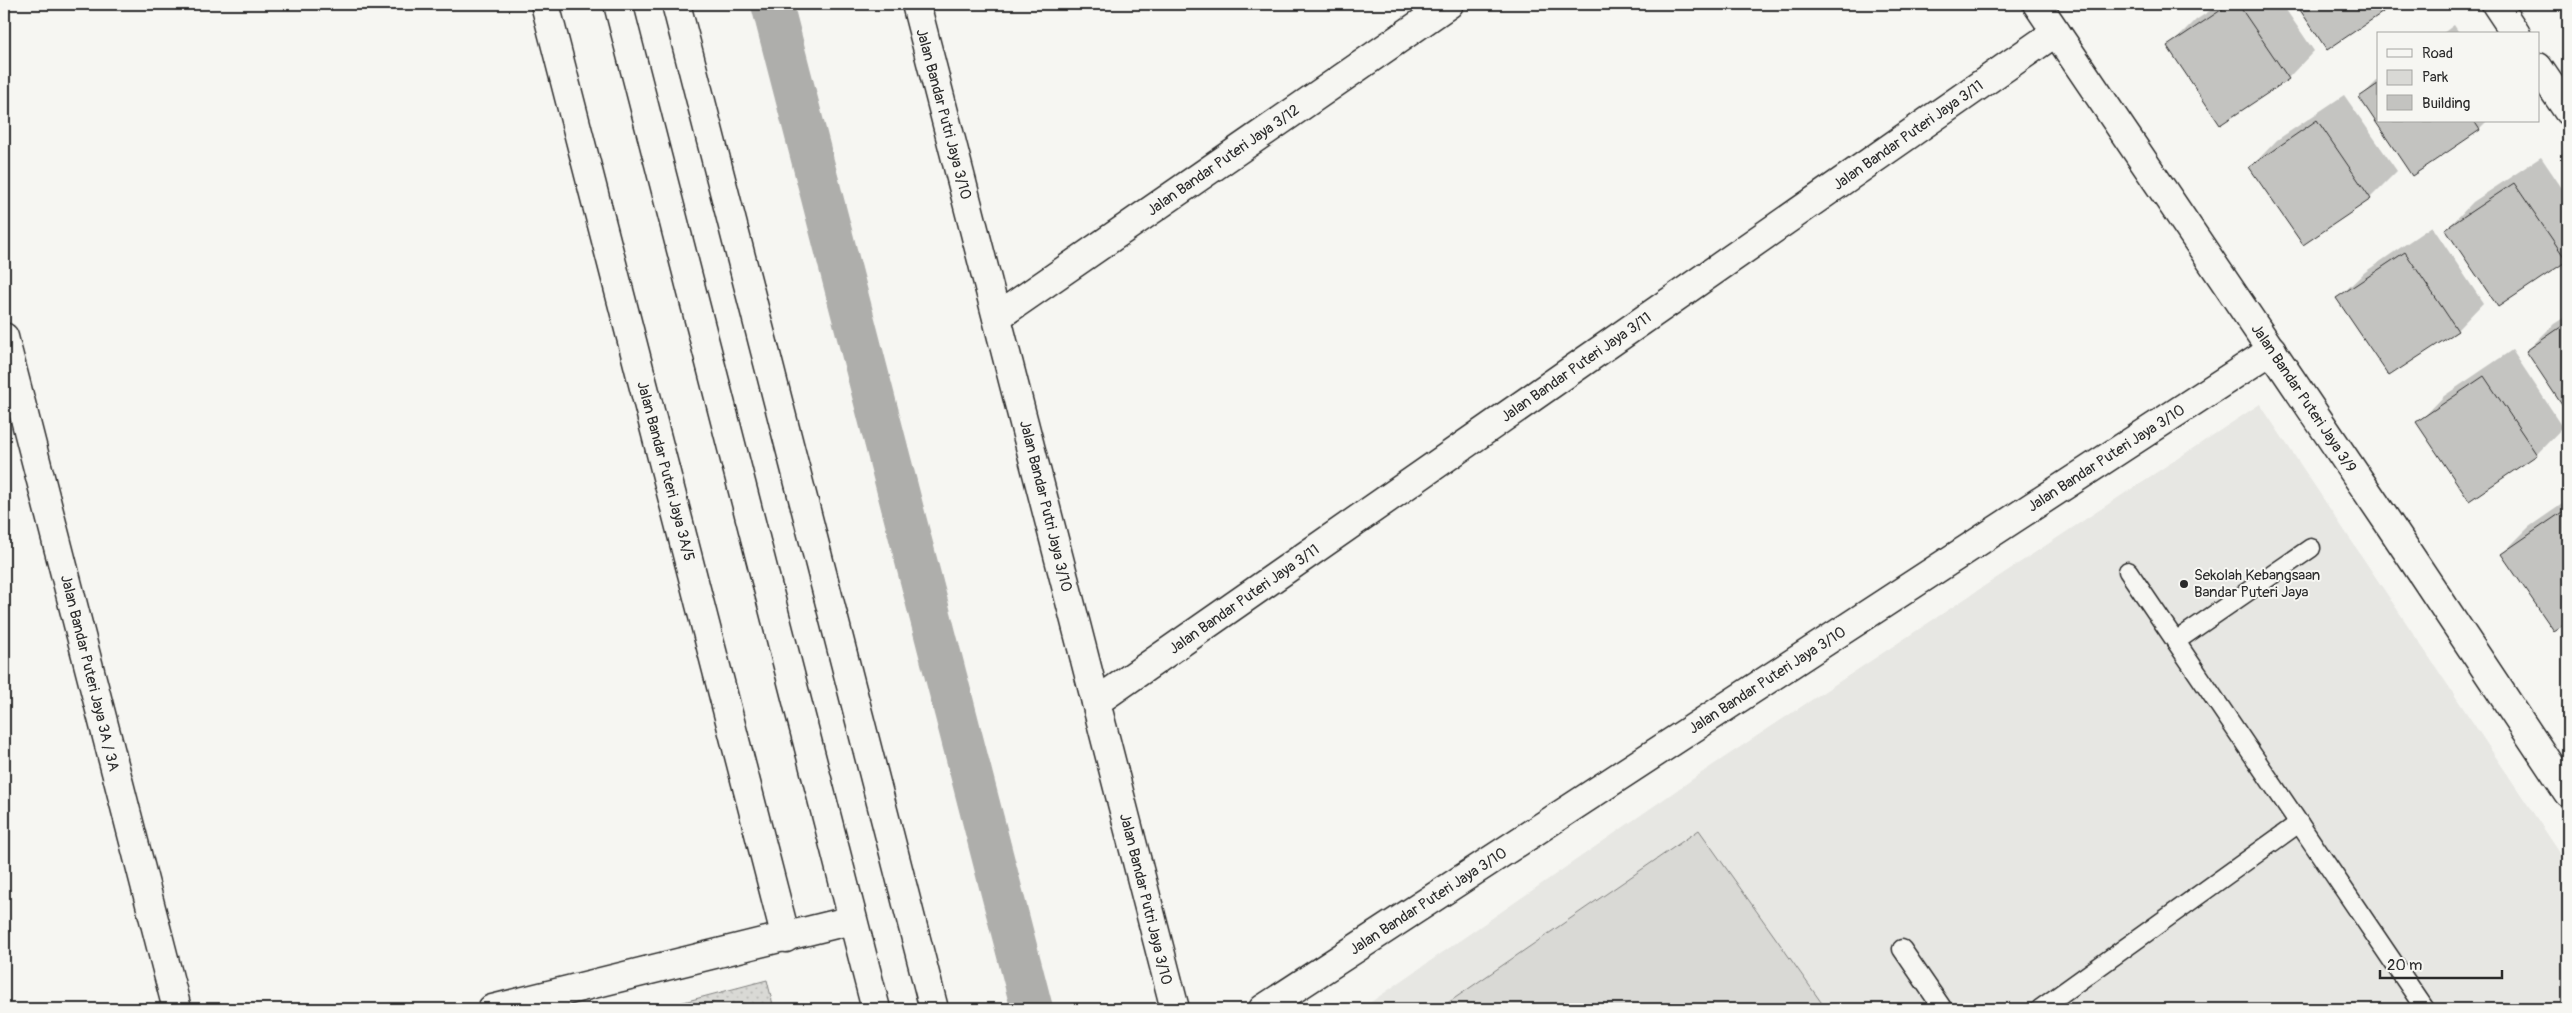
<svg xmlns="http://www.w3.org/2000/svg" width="2572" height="1013" viewBox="0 0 2572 1013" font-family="Pangolin,sans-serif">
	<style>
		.built { fill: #e7e7e3 }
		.green { fill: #d9d9d5; stroke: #828280 }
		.park { fill: url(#park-dots); stroke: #828280 }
		.shadow { fill: #0003 }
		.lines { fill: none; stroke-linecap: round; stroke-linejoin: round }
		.canal { stroke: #aeaeab; stroke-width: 42 }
		.building { fill: #c3c3c0; stroke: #2b2b2b }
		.lane-casing { stroke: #2b2b2b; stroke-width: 21 }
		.street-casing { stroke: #2b2b2b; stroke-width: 31 }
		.secondary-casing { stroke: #2b2b2b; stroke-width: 31 }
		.lane { stroke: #f6f6f2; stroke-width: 18 }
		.street { stroke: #f6f6f2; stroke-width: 28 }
		.secondary { stroke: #f6f6f2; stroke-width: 28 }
		.poi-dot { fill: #2b2b2b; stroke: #f6f6f2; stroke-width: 2 }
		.labels { text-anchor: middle; stroke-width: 4; stroke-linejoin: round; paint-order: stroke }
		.street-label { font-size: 15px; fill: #2b2b2b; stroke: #f6f6f2 }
		.poi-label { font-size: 15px; fill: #2b2b2b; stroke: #f6f6f2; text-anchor: start }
	</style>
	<defs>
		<pattern id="park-dots" width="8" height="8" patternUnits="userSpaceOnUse" patternTransform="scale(1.25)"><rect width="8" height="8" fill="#d9d9d5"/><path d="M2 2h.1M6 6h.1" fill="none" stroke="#babab7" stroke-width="1.8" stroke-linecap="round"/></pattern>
	</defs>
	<rect width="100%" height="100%" fill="#f6f6f2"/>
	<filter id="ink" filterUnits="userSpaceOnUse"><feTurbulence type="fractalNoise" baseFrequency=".02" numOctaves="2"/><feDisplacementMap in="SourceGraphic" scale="10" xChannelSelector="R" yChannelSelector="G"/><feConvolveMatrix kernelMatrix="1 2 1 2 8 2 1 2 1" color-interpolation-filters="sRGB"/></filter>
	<g filter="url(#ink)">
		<path class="built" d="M2260,404L2568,865V1009H1361L1713,765Z"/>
		<path class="green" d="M1699,830L1826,1009H1439Z"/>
		<path class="park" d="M767,980L774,1009H657Z"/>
		<g class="shadow">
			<path d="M2220,4H2282L2314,51L2288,78L2169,47L2196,20Z"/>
			<path d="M2298,4H2392L2327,48Z"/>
			<path d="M2454,25L2460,34H2442Z"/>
			<path d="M2378,80V121H2487L2479,129L2412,174L2361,97Z"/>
			<path d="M2344,95L2397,171L2370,198L2303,243L2251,167L2277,140Z"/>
			<path d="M2541,157L2568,197V259L2499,306L2447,229L2473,202Z"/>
			<path d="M2432,226L2483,303L2457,330L2338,298L2365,272Z"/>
			<path d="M2568,315V412L2527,351L2554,324Z"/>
			<path d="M2512,350L2563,427L2537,454L2469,499L2418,423L2444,396Z"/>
			<path d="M2568,500V620L2554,630L2502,554L2529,527Z"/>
		</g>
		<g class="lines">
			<path class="canal" d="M772,4L1032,1009"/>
		</g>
		<g class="building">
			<path d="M2230,4H2238L2289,79L2220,125L2167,46Z"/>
			<path d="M2296,4H2395L2327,50Z"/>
			<path d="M2378,84V121H2474L2480,130L2412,176L2359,97Z"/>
			<path d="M2317,120L2371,199L2303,245L2249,167Z"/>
			<path d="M2514,183L2567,261L2498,307L2445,229Z"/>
			<path d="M2405,252L2458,331L2389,376L2336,298Z"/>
			<path d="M2568,322V414L2526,351Z"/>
			<path d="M2484,376L2537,455L2469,501L2416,422Z"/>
			<path d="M2568,508V622L2554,631L2501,554Z"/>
		</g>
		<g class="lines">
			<defs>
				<g id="lane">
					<path d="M2128,571L2425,1009"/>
					<path d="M2176,641L2311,548"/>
					<path d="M1902,949L1943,1009"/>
					<path d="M2040,1009L2299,823"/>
				</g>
				<g id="street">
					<path d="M545,4L786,938"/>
					<path d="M916,4L1175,1009"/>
					<path d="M2037,4L2387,521L2568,793"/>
					<path d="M2496,4L2516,34"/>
					<path d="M2538,67L2568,111"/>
					<path d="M997,317L1449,4"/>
					<path d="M4,337L177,1009"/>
					<path d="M1096,702L2056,32"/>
					<path d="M492,1009L852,920"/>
					<path d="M1263,1009L2272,350"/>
				</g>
				<g id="secondary">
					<path d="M618,4L876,1009"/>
					<path d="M676,4L934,1009"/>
				</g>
			</defs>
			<use href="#lane" class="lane-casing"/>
			<use href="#street" class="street-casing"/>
			<use href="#secondary" class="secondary-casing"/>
			<use href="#lane" class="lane"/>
			<use href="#street" class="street"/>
			<use href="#secondary" class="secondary"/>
		</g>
	</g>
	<circle class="poi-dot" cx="2184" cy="584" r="5"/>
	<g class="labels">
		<g class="street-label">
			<text transform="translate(944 114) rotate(75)" y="5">Jalan Bandar Putri Jaya 3/10</text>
			<text transform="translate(1908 135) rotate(-35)" y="5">Jalan Bandar Puteri Jaya 3/11</text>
			<text transform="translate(1223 160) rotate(-35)" y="5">Jalan Bandar Puteri Jaya 3/12</text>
			<text transform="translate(1576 367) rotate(-35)" y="5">Jalan Bandar Puteri Jaya 3/11</text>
			<text transform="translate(2304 398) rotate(56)" y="5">Jalan Bandar Puteri Jaya 3/9</text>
			<text transform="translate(2106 458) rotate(-33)" y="5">Jalan Bandar Puteri Jaya 3/10</text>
			<text transform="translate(666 471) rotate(75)" y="5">Jalan Bandar Puteri Jaya 3A/5</text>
			<text transform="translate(1046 506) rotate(76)" y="5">Jalan Bandar Putri Jaya 3/10</text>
			<text transform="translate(1244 599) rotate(-35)" y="5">Jalan Bandar Puteri Jaya 3/11</text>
			<text transform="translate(90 673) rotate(76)" y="5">Jalan Bandar Puteri Jaya 3A / 3A</text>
			<text transform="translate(1767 680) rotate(-33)" y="5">Jalan Bandar Puteri Jaya 3/10</text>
			<text transform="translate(1146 899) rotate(76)" y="5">Jalan Bandar Putri Jaya 3/10</text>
			<text transform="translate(1428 901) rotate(-33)" y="5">Jalan Bandar Puteri Jaya 3/10</text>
		</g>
		<g class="poi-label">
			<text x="2194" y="580">Sekolah Kebangsaan<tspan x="2194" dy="17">Bandar Puteri Jaya</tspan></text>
		</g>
	</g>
	<rect width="2572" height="1013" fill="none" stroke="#f6f6f2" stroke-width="20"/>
	<rect x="10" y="10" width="2552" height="993" fill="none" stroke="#2b2b2b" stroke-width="2" filter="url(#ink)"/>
	<rect x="2377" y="32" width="162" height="90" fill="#f6f6f2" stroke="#a5a5a2"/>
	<rect x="2387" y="49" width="25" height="8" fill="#f6f6f2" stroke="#a5a5a2"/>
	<text x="2422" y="58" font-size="15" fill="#2b2b2b">Road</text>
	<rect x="2387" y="70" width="25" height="15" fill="#d9d9d5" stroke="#a5a5a2"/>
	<text x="2422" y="82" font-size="15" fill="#2b2b2b">Park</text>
	<rect x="2387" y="95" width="25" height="15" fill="#c3c3c0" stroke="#a5a5a2"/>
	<text x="2422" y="108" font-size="15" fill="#2b2b2b">Building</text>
	<path d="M2380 970v8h122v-8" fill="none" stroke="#2b2b2b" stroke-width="2.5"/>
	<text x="2387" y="970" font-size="15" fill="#2b2b2b" stroke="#f6f6f2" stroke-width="4" paint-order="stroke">20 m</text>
</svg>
